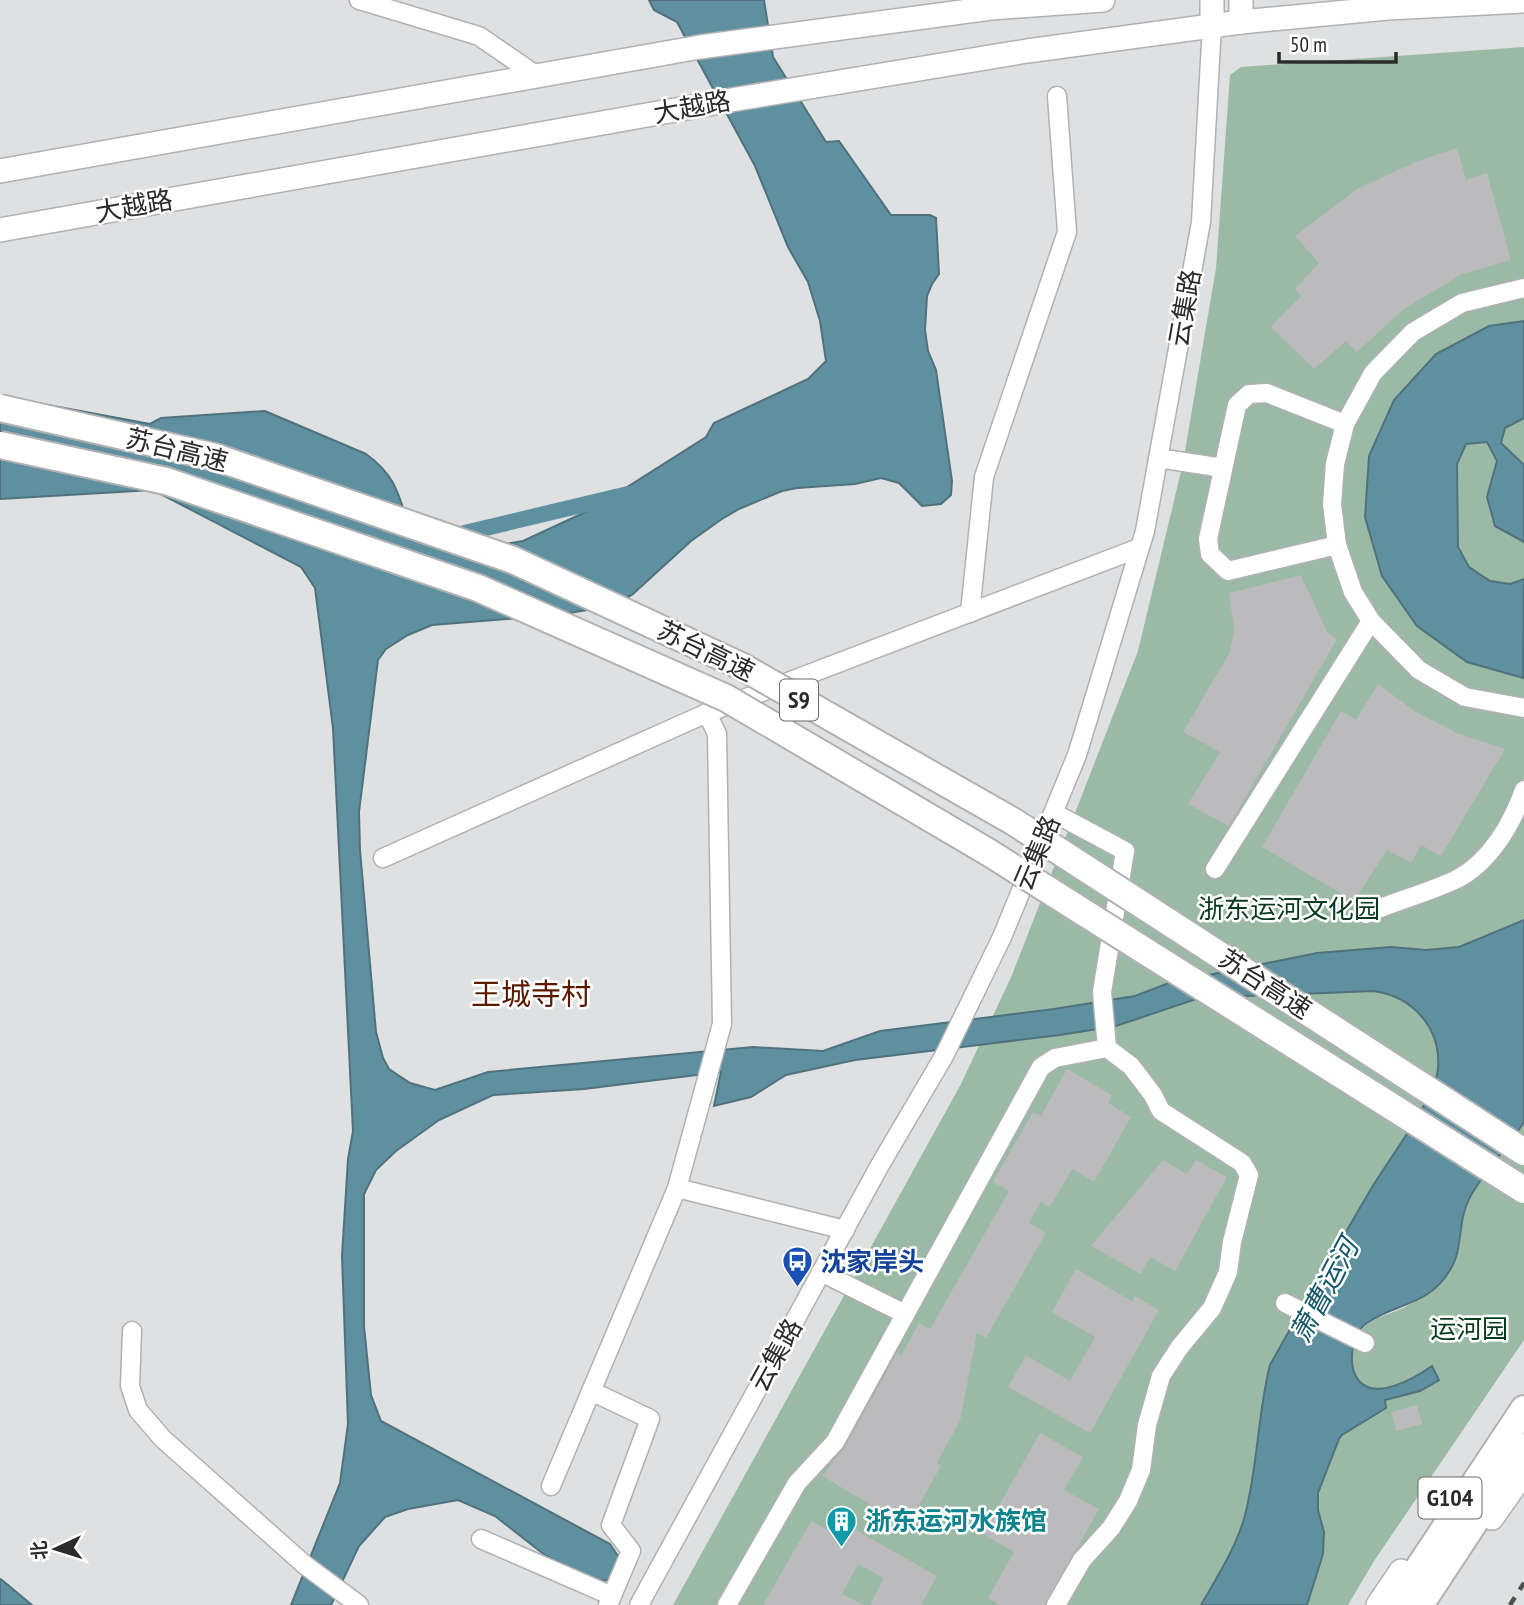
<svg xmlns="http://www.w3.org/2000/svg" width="1524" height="1605" viewBox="0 0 1524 1605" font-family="'PT Sans Narrow','Noto Sans SC',sans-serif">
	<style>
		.green { fill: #9bbaa5 }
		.water { fill: #5f90a0; stroke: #4f727d; stroke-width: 2 }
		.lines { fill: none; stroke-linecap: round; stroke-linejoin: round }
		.canal { stroke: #5f90a0; stroke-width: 16 }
		.building { fill: #bbbabc }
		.minor-casing { stroke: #b0b1b3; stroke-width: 21 }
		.major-casing { stroke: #b0b1b3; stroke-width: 26 }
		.highway-casing { stroke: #b0b1b3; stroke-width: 30 }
		.minor { stroke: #fff; stroke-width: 18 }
		.major { stroke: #fff; stroke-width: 23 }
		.highway { stroke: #fff; stroke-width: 26 }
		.rail { stroke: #4e4f4f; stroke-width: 4.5; stroke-dasharray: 9 9; stroke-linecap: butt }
		.highway-bridge-casing { stroke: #b0b1b3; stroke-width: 30; stroke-linecap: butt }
		.highway-bridge { stroke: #fff; stroke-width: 26 }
		.labels { text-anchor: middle; stroke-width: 5; stroke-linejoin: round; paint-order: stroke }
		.shield { fill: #fff; stroke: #6a6b6b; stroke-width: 2 }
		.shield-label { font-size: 24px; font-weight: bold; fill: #2a2b2b }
		.street-label { font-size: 26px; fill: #2a2b2b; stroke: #fff }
		.park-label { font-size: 26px; fill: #073a1f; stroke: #fff }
		.transit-label { font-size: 26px; font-weight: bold; fill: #164399; stroke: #fff; text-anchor: start }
		.culture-label { font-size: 26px; font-weight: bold; fill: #0d838f; stroke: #fff; text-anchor: start }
		.water-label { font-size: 28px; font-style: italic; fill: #16596c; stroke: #fff }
		.quarter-label { font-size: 30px; fill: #5a1a00; stroke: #fff }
	</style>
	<rect width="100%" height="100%" fill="#dee0e2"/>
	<g class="green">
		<path d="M1524,47V1017L1466,1062L1226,1605H673L961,1084L1012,975L1138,651L1183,463L1216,268L1230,75L1241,67Z"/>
		<path d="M1524,1121V1340L1374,1561L1348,1605H1300L1313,1498L1339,1439L1385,1400L1420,1391L1431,1366C1412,1379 1365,1406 1353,1371C1351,1364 1352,1357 1354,1350C1360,1314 1387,1319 1412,1303C1422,1297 1446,1277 1452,1267C1465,1246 1458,1222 1468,1200C1473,1191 1481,1182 1487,1174C1499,1156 1512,1139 1524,1121Z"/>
	</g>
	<g class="water">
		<path d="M649,0H764L773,57L826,142L839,141L891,215H930L936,218L939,274L932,284L927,296L925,330L928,351L936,370L952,481L951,495L941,504L922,506L899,483L881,478L855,484L797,488L782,491L739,509L722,519L691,541L633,594L622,601L610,606L558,615L432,625L408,635L386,649L378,660L359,812L360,850L376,1032L383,1058L389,1069L410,1083L435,1090L488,1072L753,1047L823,1051L880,1031L1054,1009L1135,996L1169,983L1317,953L1391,947L1426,950L1459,947L1524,920C1524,971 1524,1022 1524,1074C1524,1086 1524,1111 1524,1121C1522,1127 1515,1134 1512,1139C1498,1158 1480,1178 1469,1199C1457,1222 1464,1248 1450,1270C1429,1306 1395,1303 1367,1323C1351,1334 1347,1367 1359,1381C1377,1401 1416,1377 1432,1366L1439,1380L1420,1391L1385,1400L1386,1408L1342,1435L1339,1439L1318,1493V1510L1324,1532L1323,1554L1307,1605H1201C1217,1577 1235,1549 1244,1519C1258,1469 1257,1416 1270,1365C1303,1306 1337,1247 1371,1189C1388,1160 1436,1098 1438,1068C1441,1027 1412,996 1373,991L1199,998L1116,1026L1060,1035L855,1060L786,1075L751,1097L714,1106L721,1072L584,1089L493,1095L439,1120L396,1151L376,1170L364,1194V1326L371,1395L381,1421L610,1544L620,1559L611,1580L596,1581L546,1556L495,1516L458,1500L408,1509L385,1517L359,1546L331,1605H291L340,1483L348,1424L342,1256L348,1159L353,1131L333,728L315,588L301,567L153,490L0,499V396L150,424L161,418L265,411L366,454C392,473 397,488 406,517L486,547L523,541L594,508L706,437L714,423L808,379L826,361L820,321L808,282L788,247L755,166L677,22L654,10Z"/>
		<path d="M1524,321V418L1505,428L1501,443L1524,465V542L1495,526L1487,497L1497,461L1487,442L1466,444L1457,464L1458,547L1469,567L1490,581L1510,584L1524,579L1523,678L1467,662L1417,626L1382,576L1365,517L1369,456L1394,400L1436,354L1489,326Z"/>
		<path d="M0,1579L2,1580L32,1605H0Z"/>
	</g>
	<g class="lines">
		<path class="canal" d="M452,536L628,494"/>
	</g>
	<g class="building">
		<path d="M1457,148L1466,180L1487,173L1511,260L1462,274L1404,309L1357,352L1346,341L1314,369L1271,327L1301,296L1295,289L1319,263L1295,236L1357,189L1418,161Z"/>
		<path d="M1301,575L1327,632L1337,639L1229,826L1188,804L1220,752L1183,732L1230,652L1234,629L1229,593Z"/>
		<path d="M1378,684L1416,712L1459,734L1505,749L1441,856L1421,845L1411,863L1387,850L1354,901L1262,847L1341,711L1356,720Z"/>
		<path d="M1067,1069L1112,1095L1108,1103L1131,1117L1094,1182L1072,1169L1050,1207L1041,1202L1029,1223L1046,1233L986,1338L977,1333L960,1421L937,1463L941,1466L907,1526L822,1476L845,1447L897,1353L901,1356L919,1323L930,1329L1009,1191L993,1182L1033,1112L1041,1116Z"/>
		<path d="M1163,1160L1187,1174L1196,1160L1227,1177L1175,1271L1150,1257L1141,1274L1091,1246Z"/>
		<path d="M1076,1269L1132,1301L1135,1296L1159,1310L1090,1433L1008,1387L1026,1355L1070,1381L1095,1337L1052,1312Z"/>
		<path d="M1417,1405L1422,1424L1396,1431L1392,1412Z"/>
		<path d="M1040,1433L1083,1457L1064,1490L1099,1509L1045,1605H1000L988,1598L1014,1552L983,1534Z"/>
		<path d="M838,1520L937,1576L921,1605H870L884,1578L858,1564L842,1594L864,1605H763L811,1521L831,1532Z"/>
	</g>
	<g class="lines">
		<defs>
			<g id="minor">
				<path d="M359,0L479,36L537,76"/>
				<path d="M1524,288L1462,303L1413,332L1373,373L1345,424L1335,464L1332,504L1337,545L1353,592L1371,621L1419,670L1465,697L1524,708"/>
				<path d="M1158,458L1223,468"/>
				<path d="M1337,545L1228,571L1210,554L1208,539L1237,405L1249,394L1267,393L1345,424"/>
				<path d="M970,613L984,477L1067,232L1057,96"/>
				<path d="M1054,813L1125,851L1102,992L1107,1048"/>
				<path d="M383,858L707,713L1139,548"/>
				<path d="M1215,869L1371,621"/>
				<path d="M1366,914C1395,901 1428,893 1457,879C1490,862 1512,824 1524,790"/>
				<path d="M677,1188L845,1230"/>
				<path d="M821,1272L905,1314"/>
				<path d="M1285,1303L1365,1343"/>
				<path d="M132,1331L130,1386L138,1410L163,1439L305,1565L359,1605"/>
				<path d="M591,1391L650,1419L611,1525L631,1551L608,1605"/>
				<path d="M551,1486L677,1188L722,1024L717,734L707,713"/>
				<path d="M481,1539L612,1596"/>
				<path d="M639,1605L880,1165L944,1056L1002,937L1077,755L1145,531L1201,222L1212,25"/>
				<path d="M727,1605L797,1483L835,1442L1041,1067L1055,1058L1107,1048L1131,1066L1153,1095L1161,1111L1242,1163L1249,1175L1232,1242L1228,1272L1212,1308L1179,1348L1161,1376L1147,1425L1141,1470L1128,1501L1111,1528L1082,1560L1056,1605"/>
			</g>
			<g id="major">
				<path d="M1212,0V25"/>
				<path d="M1241,0V22"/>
				<path d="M0,171L700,47L991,8L1103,0"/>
				<path d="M0,230L737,99L1027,51L1241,22L1388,8L1524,1"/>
				<path d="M1492,1518L1524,1472"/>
				<path d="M1378,1605L1401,1571"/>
			</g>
			<g id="highway">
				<path d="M1394,1605L1524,1409"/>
				<path d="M1420,1605L1524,1447"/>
			</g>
		</defs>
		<use href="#minor" class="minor-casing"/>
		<use href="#major" class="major-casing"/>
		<use href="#highway" class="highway-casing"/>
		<use href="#minor" class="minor"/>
		<use href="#major" class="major"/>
		<use href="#highway" class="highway"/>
		<path class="rail" d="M1510,1605L1524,1583"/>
		<defs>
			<g id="highway-bridge">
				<path d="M0,408L215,457L513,560L741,666L1014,822L1524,1152"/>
				<path d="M0,445L166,481L478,588L726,698L988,852L1524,1190"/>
			</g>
		</defs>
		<use href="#highway-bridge" class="highway-bridge-casing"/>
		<use href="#highway-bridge" class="highway-bridge"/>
	</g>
	<defs>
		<symbol id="bus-pin" viewBox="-11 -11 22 30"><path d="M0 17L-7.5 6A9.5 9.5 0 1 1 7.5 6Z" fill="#1a4fb4" stroke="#fff"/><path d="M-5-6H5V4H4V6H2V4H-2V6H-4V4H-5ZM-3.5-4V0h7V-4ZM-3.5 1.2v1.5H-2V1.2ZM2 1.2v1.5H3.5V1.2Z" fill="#fff"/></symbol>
		<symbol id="building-pin" viewBox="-11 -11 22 30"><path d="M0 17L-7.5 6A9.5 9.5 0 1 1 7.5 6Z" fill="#0f9aa8" stroke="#fff"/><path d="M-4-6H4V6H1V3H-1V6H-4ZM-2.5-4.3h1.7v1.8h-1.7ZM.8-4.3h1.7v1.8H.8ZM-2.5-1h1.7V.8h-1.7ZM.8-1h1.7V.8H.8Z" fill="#fff"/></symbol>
	</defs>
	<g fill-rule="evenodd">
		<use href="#bus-pin" x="780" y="1244" width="35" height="47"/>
		<use href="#building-pin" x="824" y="1504" width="35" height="47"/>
	</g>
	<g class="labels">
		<g class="shield">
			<rect x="780" y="679.5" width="38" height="41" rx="5"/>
			<rect x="1418.5" y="1477.5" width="63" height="41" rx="5"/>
		</g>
		<g class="shield-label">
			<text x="799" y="708">S9</text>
			<text x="1450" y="1506">G104</text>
		</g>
		<g class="street-label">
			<text transform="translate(692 107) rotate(-10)" y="9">大越路</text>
			<text transform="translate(134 206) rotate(-10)" y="9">大越路</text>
			<text transform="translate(1185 308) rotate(-80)" y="9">云集路</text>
			<text transform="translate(177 450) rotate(14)" y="9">苏台高速</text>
			<text transform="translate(706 651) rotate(26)" y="9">苏台高速</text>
			<text transform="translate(1037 853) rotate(-67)" y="9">云集路</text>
			<text transform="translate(1265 984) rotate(33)" y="9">苏台高速</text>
			<text transform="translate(776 1355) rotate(-61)" y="9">云集路</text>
		</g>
		<g class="park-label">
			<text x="1289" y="918">浙东运河文化园</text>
			<text x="1469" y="1338">运河园</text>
		</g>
		<g class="transit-label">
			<text x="820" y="1271">沈家岸头</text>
		</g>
		<g class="culture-label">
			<text x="865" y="1530">浙东运河水族馆</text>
		</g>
		<g class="water-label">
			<text transform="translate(1324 1290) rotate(-62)" y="10">萧曹运河</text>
		</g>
		<g class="quarter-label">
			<text x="531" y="1005">王城寺村</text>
		</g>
	</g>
	<g transform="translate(56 1549) rotate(266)" stroke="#ffffff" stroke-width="5" paint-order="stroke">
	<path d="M0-5L12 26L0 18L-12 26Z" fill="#2a2b2b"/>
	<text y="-10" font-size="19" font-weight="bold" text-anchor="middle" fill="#2a2b2b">北</text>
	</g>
	<path d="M1279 52v10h117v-10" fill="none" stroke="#2a2b2b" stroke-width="3.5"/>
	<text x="1290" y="52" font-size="21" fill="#2a2b2b" stroke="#ffffff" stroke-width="5" paint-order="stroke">50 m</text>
</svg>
